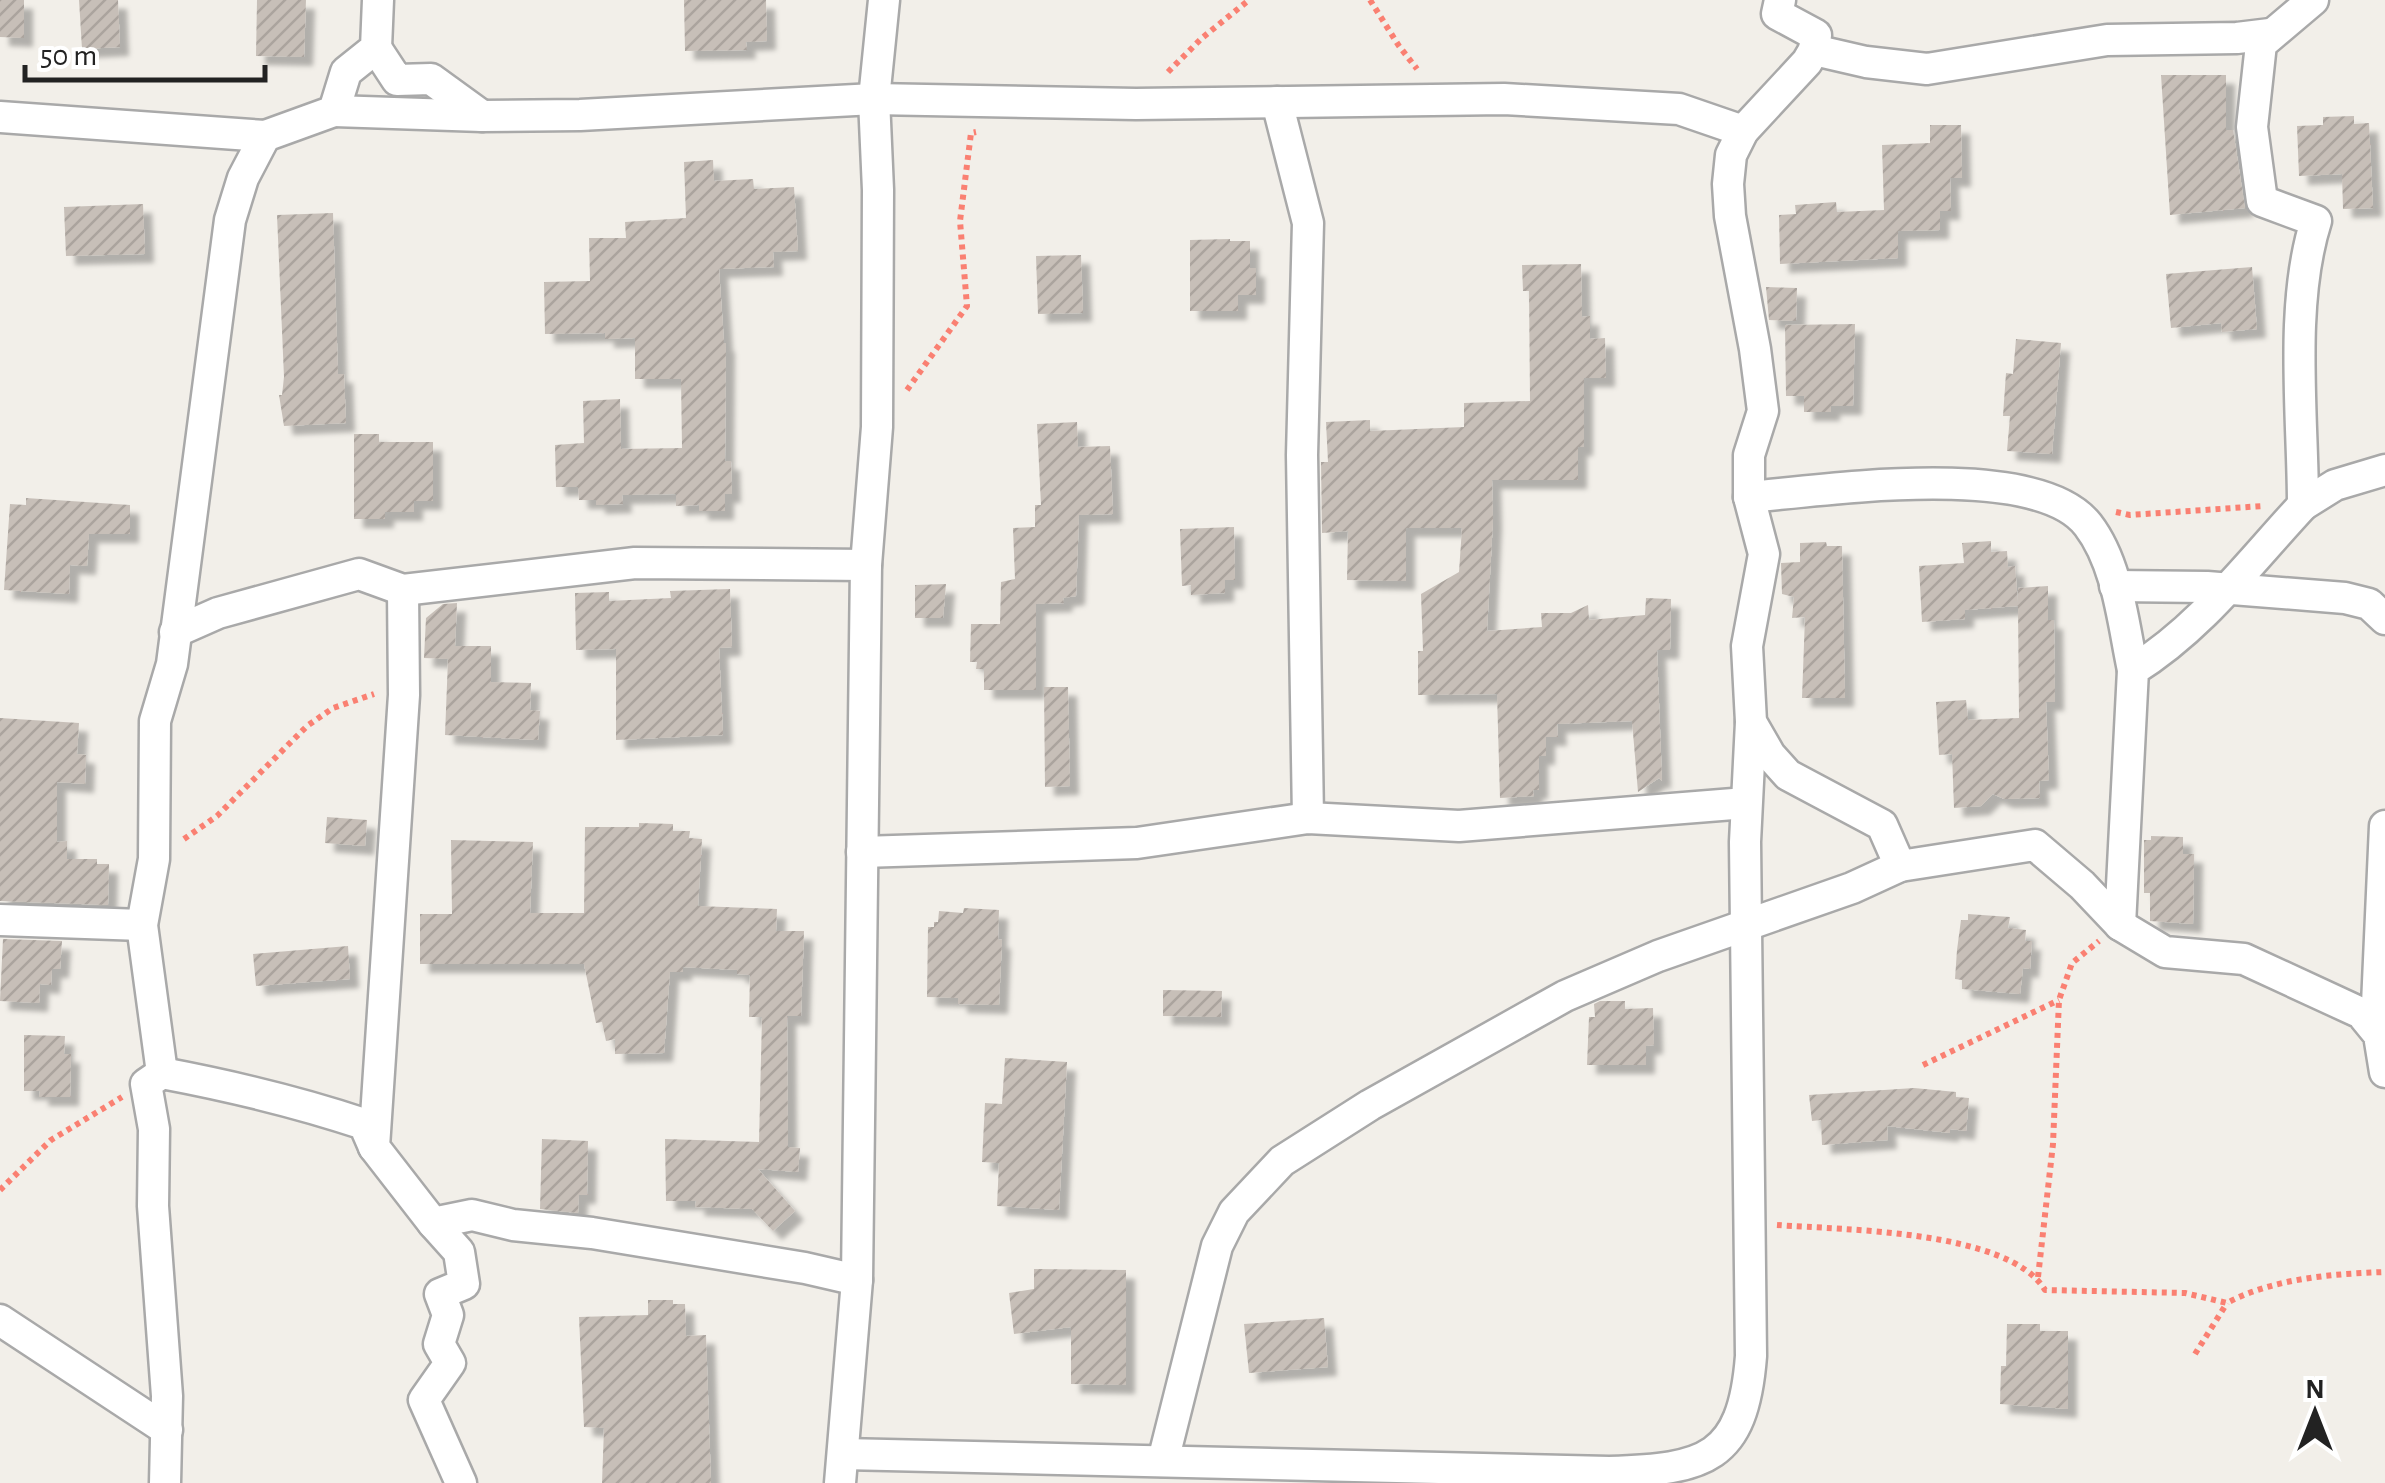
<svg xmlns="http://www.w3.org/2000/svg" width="2385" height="1483" viewBox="0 0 2385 1483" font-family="'Alegreya Sans',sans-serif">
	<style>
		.building { fill: url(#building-hatch); filter: url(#shadow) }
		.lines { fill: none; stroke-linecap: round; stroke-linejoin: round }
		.minor-casing { stroke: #a9a9a9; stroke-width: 35 }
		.path { stroke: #fa8072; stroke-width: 6; stroke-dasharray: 5 5; stroke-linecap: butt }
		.minor { stroke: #fff; stroke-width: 30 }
	</style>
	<defs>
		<pattern id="building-hatch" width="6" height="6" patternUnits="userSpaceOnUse" patternTransform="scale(2.5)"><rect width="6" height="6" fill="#c7bfb8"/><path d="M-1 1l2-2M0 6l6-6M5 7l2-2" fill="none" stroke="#aba49e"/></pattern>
		<filter id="shadow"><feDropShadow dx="9" dy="9" stdDeviation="2.5" flood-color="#0004"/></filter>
	</defs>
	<rect width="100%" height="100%" fill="#f2efe9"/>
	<g class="building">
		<path d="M0,0H24V38L0,37Z"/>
		<path d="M79,0H118L120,47L82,49Z"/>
		<path d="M257,0H306L304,57L256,56Z"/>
		<path d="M684,0H766L767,41L746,42L747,50L685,51Z"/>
		<path d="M2161,75H2226V130H2233L2245,208L2170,215Z"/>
		<path d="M2354,116V124L2369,123L2373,208L2343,209L2342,174L2299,176L2297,126L2323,125V117Z"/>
		<path d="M1930,125H1961L1962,178H1950L1951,211H1940V230L1898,231V258L1780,264L1779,215L1796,214L1795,205L1836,202L1837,212L1884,210L1882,145L1930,143Z"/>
		<path d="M713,160L714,181L753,179L754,189L794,187L798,251L773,252L774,267L719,269L724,343H726L725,461H731L732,494H725V511H699V505L676,506V494L622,495L623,504L596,505V500H579L578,487H556L555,445L584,443L583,401L620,399L621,449L682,448L681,379H635V338L605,339V333L545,334L544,282L590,281L589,238H626L625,222L686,218L684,162Z"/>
		<path d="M143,204L145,254L66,256L64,207Z"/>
		<path d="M333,213L338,374H344L346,423L284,426L279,395H282L284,377L277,215Z"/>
		<path d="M1230,239V241H1250V268H1256V295H1238V311H1190V240Z"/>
		<path d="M1081,255L1083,313L1038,314L1036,256Z"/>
		<path d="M1581,264L1582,317L1590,316V339L1605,338L1606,378H1584V447H1578V480H1492L1493,520L1487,631L1542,627L1541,613H1571L1588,605L1589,620L1645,615L1646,598L1671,599L1670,650H1657L1662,781L1659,778L1638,792L1632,721L1557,724L1558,737H1546V756H1539V790H1533L1534,796L1500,798L1497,694L1418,695V651H1423L1421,594L1459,572L1462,528H1406V581L1347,580L1348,531L1322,533L1321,462H1328L1326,422L1370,420V431L1464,427V403L1530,401L1529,291H1523L1522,265Z"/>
		<path d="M2252,267L2257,329L2222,332L2221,323L2171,328L2166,274Z"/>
		<path d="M1766,287L1797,288L1796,321L1769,320Z"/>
		<path d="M1855,324L1853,406H1831V412H1804V396H1786L1785,325Z"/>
		<path d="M2016,339L2061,343L2052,454L2007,451L2010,416H2003L2006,373L2013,374Z"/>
		<path d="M1077,422L1078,447L1110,446L1113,514L1079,515L1076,596L1063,598L1064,603L1036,604V690H984V669H976L977,662H970L971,624H1000L1001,582L1015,579L1013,528L1035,527V505H1041L1037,424Z"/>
		<path d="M354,434H379V442H433V501H414V512H385V519H354Z"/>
		<path d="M26,498L130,505V534H89L87,566L70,565L69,594L4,590L10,504L26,505Z"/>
		<path d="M1234,527L1235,580H1225V593L1191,595V585L1182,586L1180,529Z"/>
		<path d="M1991,541V552L2007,551L2008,567L2015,566L2018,603V588L2048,586V620H2054L2055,702H2046L2049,780L2039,781L2040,798L2004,799L1993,794L1981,806L1954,808L1952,754L1939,755L1936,702L1966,700L1968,720L2019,718L2018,606L1965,610V619L1922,622L1919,566L1964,563L1962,543Z"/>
		<path d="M1826,542L1827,546H1842L1845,698H1802L1805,617L1792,618L1794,597L1782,594L1781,563L1800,562V543Z"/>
		<path d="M946,584L943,618H915V585Z"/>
		<path d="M730,589L732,647L719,648L723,735L616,740V649L576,650L575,593L609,592V601L671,598L670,591Z"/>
		<path d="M457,603L455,646H491V682L531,683L530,710L540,711L538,740L445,735L448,659L424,658L426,618L443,604Z"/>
		<path d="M1044,687H1068L1070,786L1045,787Z"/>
		<path d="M0,718L79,723L77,754L86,755L85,784L57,782V842L67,841V859H97V864H109L108,905L0,901Z"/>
		<path d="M327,817L367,820L365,846L325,843Z"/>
		<path d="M639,823L673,824V831H690L689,838L702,839L698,906L777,909L776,931H804L801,1016H787L788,1147L800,1148L798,1172L758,1169L795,1211L773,1231L752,1209L695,1207L696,1201H666L665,1139L759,1142L762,1017H749L750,975L737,974V970L683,967V972H670L664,1053L615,1054V1039L606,1041L602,1022L596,1023L584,964H420V914H452L451,840L533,842L530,913H584L585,827H639Z"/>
		<path d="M2151,836L2183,837V854H2194L2193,924L2150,921V893H2144V840H2151Z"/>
		<path d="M964,908L999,910L998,939L1002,940L999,1005L958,1004V998L927,997L928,927H934V922H938L939,911L963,913Z"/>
		<path d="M1968,914L2010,917L2008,928L2026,930L2025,941H2032L2030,969L2023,968L2020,994L1962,989V980L1955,979L1957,950L1961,920H1968Z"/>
		<path d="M3,939L62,941L60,969H52L51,985L40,984L39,1003L0,1001Z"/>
		<path d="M348,946L350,979L256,986L253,954Z"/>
		<path d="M1163,990L1222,991L1221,1017L1163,1016Z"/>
		<path d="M1600,1001H1625V1009L1653,1008L1654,1045L1646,1046V1065H1587L1589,1017H1595L1594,1004Z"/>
		<path d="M24,1035L65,1036L64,1054H71L70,1097H39L40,1091H24Z"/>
		<path d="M1005,1058L1067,1062L1059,1210L997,1206L999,1163L982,1162L985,1103L1002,1104Z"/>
		<path d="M1914,1088L1956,1092V1097L1969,1098L1966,1131L1950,1129V1133L1887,1126L1888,1140L1822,1145L1821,1120L1812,1121L1809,1095Z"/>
		<path d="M542,1139L588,1141L587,1195H579L578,1213L540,1209Z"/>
		<path d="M1034,1269L1126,1270V1385L1071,1384V1327L1014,1334L1009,1293L1034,1289Z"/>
		<path d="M648,1300H673V1304H685L686,1336L706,1335L711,1483H602L604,1428L584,1427L579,1317L648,1315Z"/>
		<path d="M1324,1318L1328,1367L1249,1373L1244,1324Z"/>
		<path d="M2007,1324H2040V1331H2068V1409L2000,1404L2001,1366H2006Z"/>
	</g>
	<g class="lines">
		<defs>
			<g id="minor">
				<path d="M1780,0L1777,14L1816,35L1814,50L1807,62L1743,131L1731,155L1728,184L1730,216L1755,349L1763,411L1749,455V497L1764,554L1747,646L1751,722L1770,755L1788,775L1882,825L1900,866L2035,845L2082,885L2120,925L2165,952L2244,959L2361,1013L2379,1035L2385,1072"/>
				<path d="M376,48L397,80L431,79L482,116"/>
				<path d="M1814,50L1866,62L1927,69L2107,40L2237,38L2270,34"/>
				<path d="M1277,102L1308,223L1302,455L1308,818"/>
				<path d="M334,111L482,116L580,115L874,99L1136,104L1504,99L1679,109L1743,131"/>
				<path d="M0,117L265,136"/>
				<path d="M1749,497C1827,490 2037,459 2088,525C2118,564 2123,623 2133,670"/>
				<path d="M2303,505L2335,485L2385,470"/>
				<path d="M2115,586L2207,587L2345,598L2369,604L2385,619"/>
				<path d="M403,590L404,695L374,1147L433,1223L472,1215L513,1225L592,1233L805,1268L857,1280"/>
				<path d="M175,632L218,613L359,574L403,590L635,563L866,565"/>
				<path d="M862,852L1137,843L1308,818L1459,826L1746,803"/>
				<path d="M0,920L142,925"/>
				<path d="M2120,925L2133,670C2201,628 2249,563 2303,505C2303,417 2289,305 2316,221L2262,201L2252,127L2261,44L2313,0"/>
				<path d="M2376,1027L2385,826"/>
				<path d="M162,1073C231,1086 298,1102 364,1124L374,1147"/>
				<path d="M433,1223L459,1252L464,1284L440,1294L448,1315L439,1344L450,1363L424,1400L461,1483"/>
				<path d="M0,1320L167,1430"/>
				<path d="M843,1454L1609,1472C1705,1469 1743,1460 1751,1356L1745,842L1751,722"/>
				<path d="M1163,1461L1217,1246L1234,1212L1282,1161L1370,1105L1565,996L1658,956L1852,888L1900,866"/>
				<path d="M165,1483L167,1396L153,1206L154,1129L146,1084L162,1073L142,925L154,859L155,721L172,664L230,220L243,178L265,136L334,111L346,72L376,48L378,0"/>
				<path d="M840,1483L857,1280L866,565L877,427L878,190L874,99L884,0"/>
			</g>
		</defs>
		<use href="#minor" class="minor-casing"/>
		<g class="path">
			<path d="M1370,0L1399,46L1417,69"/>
			<path d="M1168,72L1202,38L1249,0"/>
			<path d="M907,390L967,306L960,221L971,133L976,132"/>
			<path d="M2116,512L2130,515L2263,506"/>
			<path d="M184,839L217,816L307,726L333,708L374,694"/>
			<path d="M1923,1065L2059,1000"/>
			<path d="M0,1190L51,1140L122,1097"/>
			<path d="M1777,1225C1844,1230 2009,1230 2045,1290L2185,1293L2227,1303C2274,1278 2332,1274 2385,1272"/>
			<path d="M2038,1277L2053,1144L2059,1000L2072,963L2099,941"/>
			<path d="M2195,1354L2227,1303"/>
		</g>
		<use href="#minor" class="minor"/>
	</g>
	<g transform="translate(2315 1413)" stroke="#ffffff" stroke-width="8" paint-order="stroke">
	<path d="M0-8L18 38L0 25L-18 38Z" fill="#222222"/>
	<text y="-15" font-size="28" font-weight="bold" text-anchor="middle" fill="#222222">N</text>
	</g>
	<path d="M25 65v15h240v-15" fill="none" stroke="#222222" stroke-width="5"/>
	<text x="40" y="65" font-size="30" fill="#222222" stroke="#ffffff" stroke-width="8" paint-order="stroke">50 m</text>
</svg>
